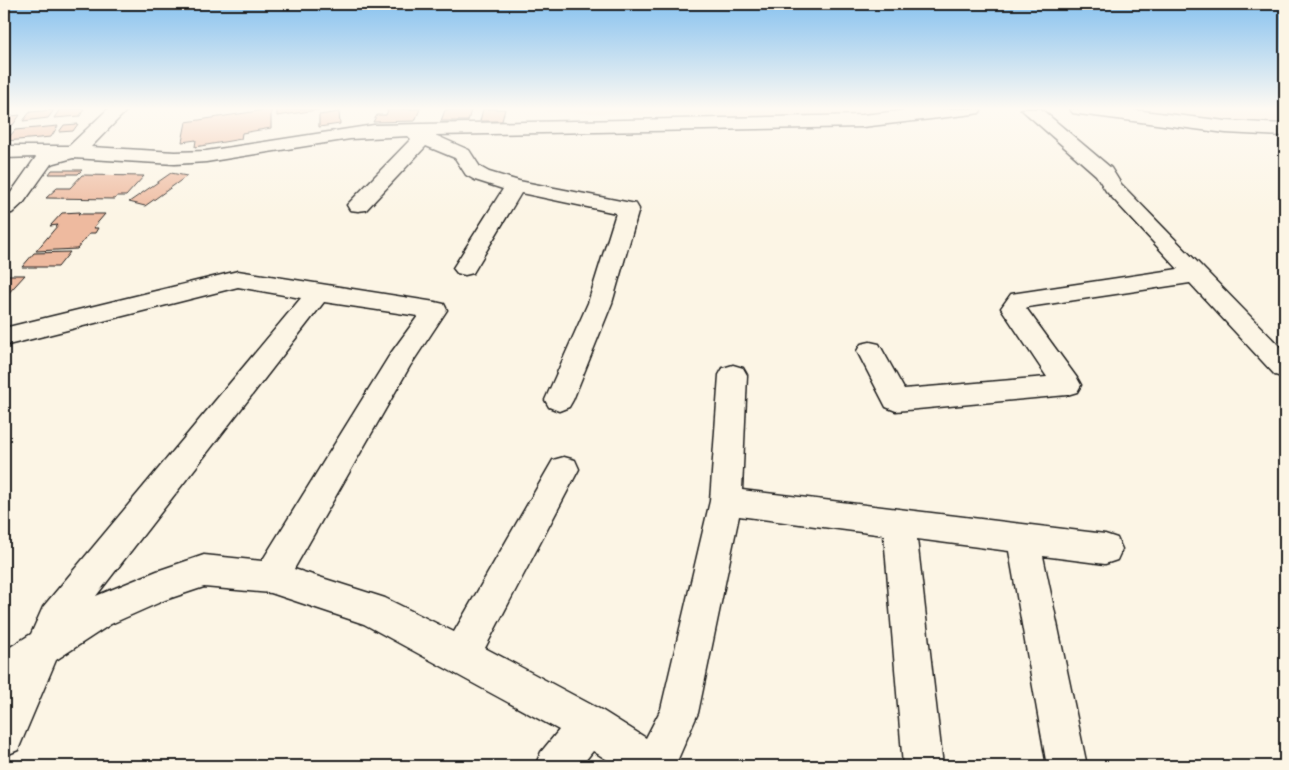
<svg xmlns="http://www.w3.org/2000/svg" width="1289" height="770" viewBox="0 0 1289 770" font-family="'Indie Flower',sans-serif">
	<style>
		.built { fill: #f8e3d0 }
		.building { fill: #eeba9f; stroke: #1c1c1c }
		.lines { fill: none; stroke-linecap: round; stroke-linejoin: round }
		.minor-casing { stroke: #1c1c1c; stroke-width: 3 }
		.minor { fill: #fcf5e5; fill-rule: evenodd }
	</style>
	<rect width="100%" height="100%" fill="#fcf5e5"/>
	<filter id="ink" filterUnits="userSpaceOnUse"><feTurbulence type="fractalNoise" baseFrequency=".02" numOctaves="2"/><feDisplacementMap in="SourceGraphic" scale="10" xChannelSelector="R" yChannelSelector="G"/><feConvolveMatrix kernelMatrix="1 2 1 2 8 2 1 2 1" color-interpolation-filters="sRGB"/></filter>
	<g filter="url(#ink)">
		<g class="built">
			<path d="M544,109H931L826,119L547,112Z"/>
			<path d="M1109,109H1285V125H1254Z"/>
		</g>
		<g class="building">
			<path d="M60,109H84L80,116L54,118Z"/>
			<path d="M271,109V128L242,133L241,139L195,147L196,140L182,142L186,122Z"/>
			<path d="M277,109H323L277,116Z"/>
			<path d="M420,109L415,121L373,122L377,115H386L388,110Z"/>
			<path d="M483,109H505L502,121H480Z"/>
			<path d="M54,110L48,118L23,121L30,112Z"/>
			<path d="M445,110H471L468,121H441Z"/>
			<path d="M339,112L340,124L319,127V115Z"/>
			<path d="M20,115L13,125H4V117Z"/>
			<path d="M78,124L73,131L59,132L64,125Z"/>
			<path d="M58,126L51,137L6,141L15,130Z"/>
			<path d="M52,170H82L78,174H49Z"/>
			<path d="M171,173L187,176L145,206L129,202Z"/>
			<path d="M82,175L144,176L126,196H117L115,199L46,198L57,188H70Z"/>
			<path d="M80,212L78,214H105L93,228H98L95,233H90L77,249L36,251L58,225L50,226L62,213Z"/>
			<path d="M70,252L58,267H22L34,253Z"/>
			<path d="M4,275H25L5,297H4Z"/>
		</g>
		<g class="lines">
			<defs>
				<g id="minor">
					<path d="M108,109H128L91,147L175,152L206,151L374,125L862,115L919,109H982L979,113L973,114L862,127L435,135L469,150L480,167L489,172L519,181L636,204L639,209L612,303L573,400L569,407L559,411L549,407L545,400L588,303L616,213L521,193L473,273L465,275L457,273L453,268L503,189L475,180L466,175L455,158L426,146L366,210L358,211L350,210L347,205L411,139L408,136L350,139L206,162L175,164L73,158L51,164L24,202L12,213L4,214V198L10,194L36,157L4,158V146H69Z"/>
					<path d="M1021,109H1041L1111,168L1121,184L1285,352V378L1275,375L1190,283L1028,307L1026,308L1077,378L1081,385L1077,392L1067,395L896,411L886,407L857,351L861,344L870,342L879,344L904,389L1047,377L1001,308L1011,294L1178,269L1106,191L1096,175Z"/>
					<path d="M1070,109H1126L1226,121L1285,124V136L1226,133L1079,114L1073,113Z"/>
					<path d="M238,271L435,302L444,304L447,310L410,366L294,569L385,598L454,632L553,460L564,457L575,460L579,469L485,648L603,711L646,738L661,709L710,501L719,375L723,368L733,365L743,368L747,375L742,490L1105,534L1117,538L1122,549L1117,560L1105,564L1043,556L1087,766H1047L1009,551L917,539L943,766H903L884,535L739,516L698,713L675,766H617L593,751L581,766H535L541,752L559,730L364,624L271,593L204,587L165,600L111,624L56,660L18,750L4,756V651L31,634L43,607L301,298L238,287L4,346V328ZM324,302L418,316L391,353L262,561L204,555L157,571L96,596Z"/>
				</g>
			</defs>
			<use href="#minor" class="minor-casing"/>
			<use href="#minor" class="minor"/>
		</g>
	</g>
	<linearGradient id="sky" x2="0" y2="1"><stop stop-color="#88c2ef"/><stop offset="0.5" stop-color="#fefaf3"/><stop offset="1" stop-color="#fefaf3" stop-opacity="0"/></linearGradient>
	<rect width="1289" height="217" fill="url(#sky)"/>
	<rect width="1289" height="770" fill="none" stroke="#fcf5e5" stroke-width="20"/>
	<rect x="10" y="10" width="1269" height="750" fill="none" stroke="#1c1c1c" stroke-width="2" filter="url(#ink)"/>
</svg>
